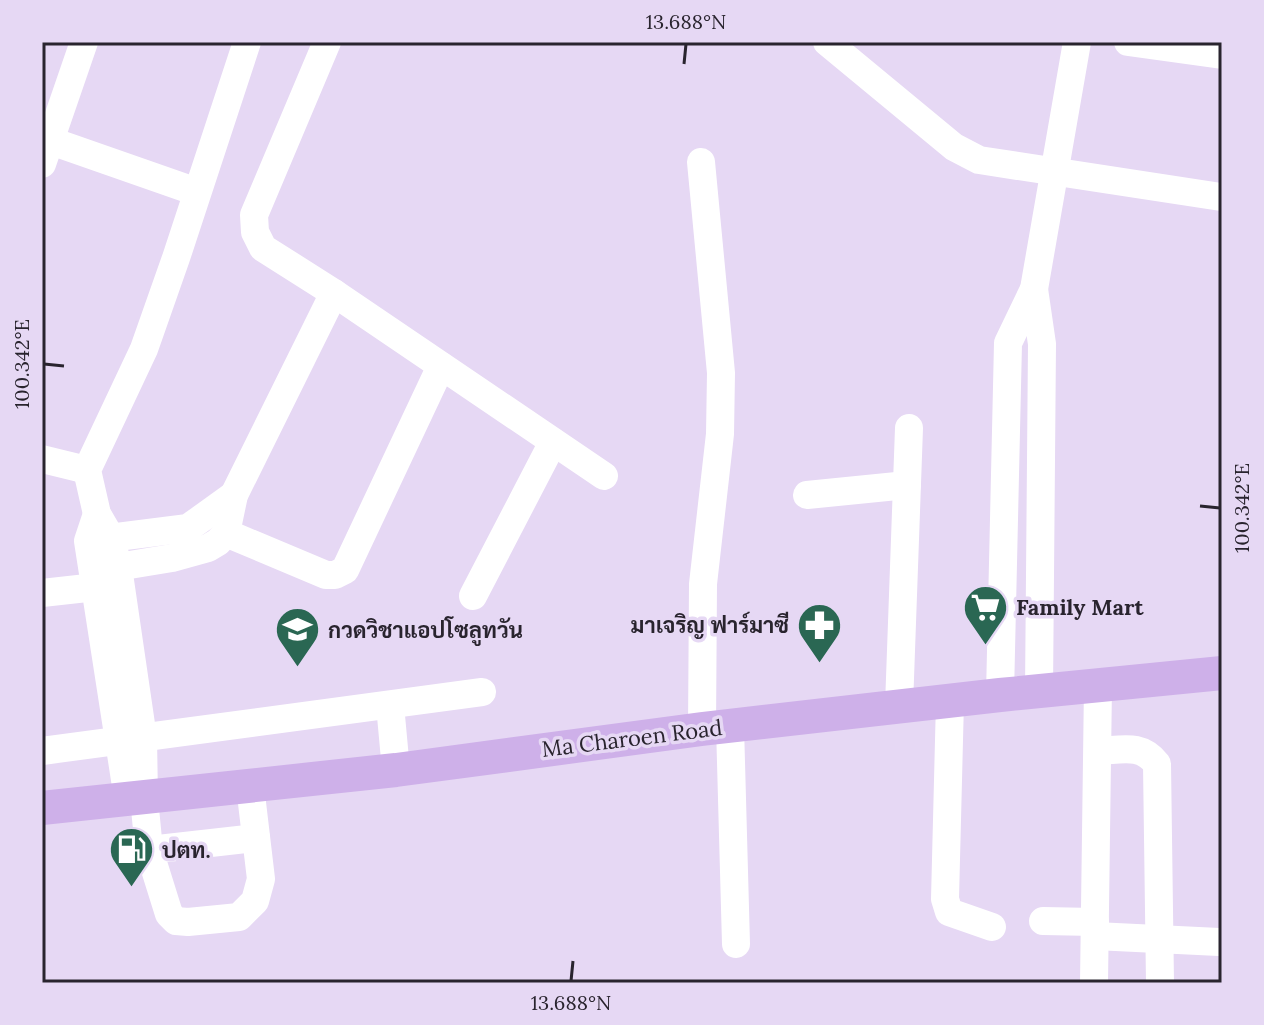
<svg xmlns="http://www.w3.org/2000/svg" width="1264" height="1025" viewBox="0 0 1264 1025" font-family="Lora,Sarabun,serif">
	<style>
		.lines { fill: none; stroke-linecap: round; stroke-linejoin: round }
		.minor { stroke: #fff; stroke-width: 28 }
		.major { stroke: #ceb0e9; stroke-width: 34 }
		.ticks { fill: none; stroke: #29242e; stroke-width: 3 }
		.labels { text-anchor: middle; stroke-width: 7; stroke-linejoin: round; paint-order: stroke }
		.poi-label { font-size: 22px; font-weight: bold; fill: #29242e; stroke: #e6d8f4; text-anchor: start }
		.street-label { font-size: 22px; fill: #29242e; stroke: #e6d8f4 }
		.neatline { fill: none; stroke: #29242e; stroke-width: 3 }
		.ticks-label { font-size: 20px; text-anchor: middle; fill: #29242e }
	</style>
	<rect width="100%" height="100%" fill="#e6d8f4"/>
	<g class="lines">
		<g class="minor">
			<path d="M247,42L176,258L144,349L87,470L97,514L111,538L118,567L143,738L144,798L149,850L169,914L176,921L188,922L239,917L255,901L261,879L250,786"/>
			<path d="M327,42L254,215L255,232L263,248L334,293L604,476"/>
			<path d="M827,42L954,147L979,160L1221,197"/>
			<path d="M1128,42L1222,55"/>
			<path d="M51,141L197,192"/>
			<path d="M701,162L721,373L720,434L703,584L702,729"/>
			<path d="M42,164L84,42"/>
			<path d="M1034,289L1042,344L1039,691"/>
			<path d="M42,459L87,470"/>
			<path d="M807,495L907,485"/>
			<path d="M97,514L88,541L128,799"/>
			<path d="M226,533L326,575H335L345,570L441,366"/>
			<path d="M93,540L188,528L234,495"/>
			<path d="M93,571L172,558L208,548L218,542L226,533L234,495L334,293"/>
			<path d="M42,593L96,587"/>
			<path d="M473,596L553,442"/>
			<path d="M1000,695L1008,343L1034,289L1077,42"/>
			<path d="M950,701L945,899L949,912L992,927"/>
			<path d="M390,705L396,770"/>
			<path d="M899,706L909,428"/>
			<path d="M730,726L736,944"/>
			<path d="M42,751L482,692"/>
			<path d="M1098,751C1122,750 1141,743 1157,764L1160,983"/>
			<path d="M149,850L256,838"/>
			<path d="M1043,921L1095,922"/>
			<path d="M1095,936L1219,942"/>
			<path d="M1094,983L1098,685"/>
		</g>
		<path class="major" d="M42,808L396,770L702,729L1000,695L1222,673"/>
	</g>
	<path class="ticks" d="M684,64L686,44M44,364L64,366M1200,506L1220,508M571,981L573,961"/>
	<defs>
		<symbol id="supermarket-pin" viewBox="-11 -11 22 30"><path d="M0 17L-7.5 6A9.5 9.5 0 1 1 7.5 6Z" fill="#2a6753" stroke="#e6d8f4"/><path d="M-6-5.5h2.5l.6 2H6L4.5 2H-2.5L-4.4-4H-6ZM-1.5 3.2a1.3 1.3 0 1 0 .1 0ZM3 3.2a1.3 1.3 0 1 0 .1 0Z" fill="#fff"/></symbol>
		<symbol id="pharmacy-pin" viewBox="-11 -11 22 30"><path d="M0 17L-7.5 6A9.5 9.5 0 1 1 7.5 6Z" fill="#2a6753" stroke="#e6d8f4"/><path d="M-2-6h4v4h4v4h-4v4h-4v-4h-4v-4h4Z" fill="#fff"/></symbol>
		<symbol id="school-pin" viewBox="-11 -11 22 30"><path d="M0 17L-7.5 6A9.5 9.5 0 1 1 7.5 6Z" fill="#2a6753" stroke="#e6d8f4"/><path d="M0-5L7-2L0 1L-7-2ZM-4 1L0 2.5L4 1V4Q0 6-4 4Z" fill="#fff"/></symbol>
		<symbol id="fuel-pin" viewBox="-11 -11 22 30"><path d="M0 17L-7.5 6A9.5 9.5 0 1 1 7.5 6Z" fill="#2a6753" stroke="#e6d8f4"/><path d="M-5.5-6h7V0h2V4h1.3V-2.5L3-4.5l.8-.8L6-3V5H2.5V1h-1V6h-7ZM-4.2-4.7v3.2H.2V-4.7Z" fill="#fff"/></symbol>
	</defs>
	<g fill-rule="evenodd">
		<use href="#supermarket-pin" x="960" y="582" width="51" height="69"/>
		<use href="#pharmacy-pin" x="794" y="600" width="51" height="69"/>
		<use href="#school-pin" x="272" y="604" width="51" height="69"/>
		<use href="#fuel-pin" x="106" y="824" width="51" height="69"/>
	</g>
	<g class="labels">
		<g class="poi-label">
			<text x="1016" y="615">Family Mart</text>
			<text x="789" y="633" text-anchor="end">มาเจริญ ฟาร์มาซี</text>
			<text x="328" y="638">กวดวิชาแอปโซลูทวัน</text>
			<text x="162" y="858">ปตท.</text>
		</g>
		<g class="street-label">
			<text transform="translate(632 738) rotate(-7)" y="8">Ma Charoen Road</text>
		</g>
	</g>
	<rect width="1264" height="1025" fill="none" stroke="#e6d8f4" stroke-width="88"/>
	<rect x="44" y="44" width="1176" height="937" class="neatline"/>
	<g class="ticks-label">
		<text x="686" y="29">13.688°N</text>
		<text transform="translate(22 364) rotate(-90)" y="7">100.342°E</text>
		<text transform="translate(1242 508) rotate(-90)" y="7">100.342°E</text>
		<text x="571" y="1010">13.688°N</text>
	</g>
</svg>
